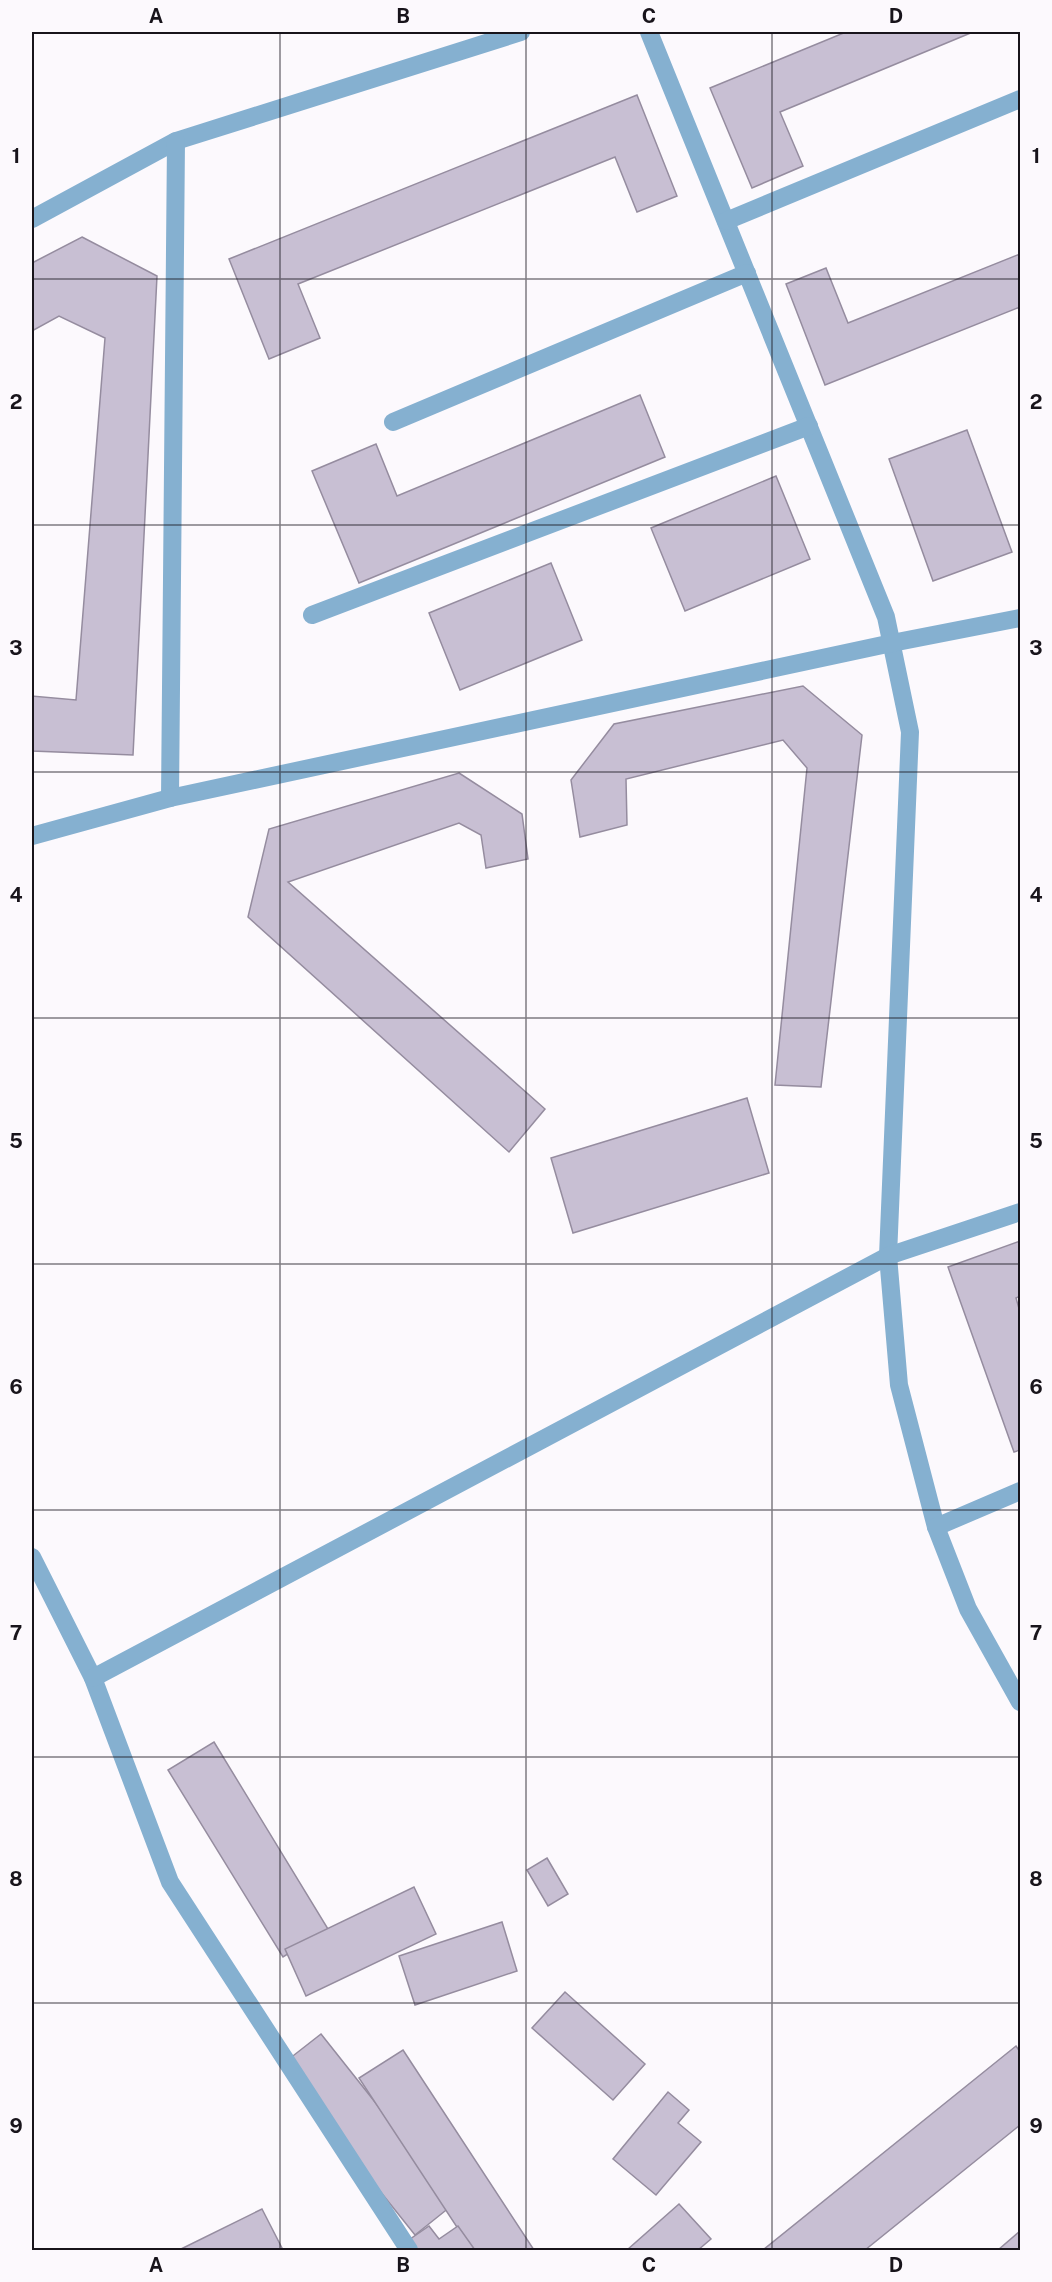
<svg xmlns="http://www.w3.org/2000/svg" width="1052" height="2282" viewBox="0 0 1052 2282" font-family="'Public Sans',sans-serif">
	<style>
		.building { fill: #c8bfd3; stroke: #958c9f; stroke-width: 1.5 }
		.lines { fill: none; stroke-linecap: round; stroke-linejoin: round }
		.minor { stroke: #85b0d0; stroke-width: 18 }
		.grid { fill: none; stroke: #18141b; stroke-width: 1.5; stroke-opacity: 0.55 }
		.neatline { fill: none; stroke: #18141b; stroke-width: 2 }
		.grid-label { font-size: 20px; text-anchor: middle; font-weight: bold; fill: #18141b }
	</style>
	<rect width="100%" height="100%" fill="#fcf9fd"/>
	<g class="building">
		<path d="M846,32H973L780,112L803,166L752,188L710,88Z"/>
		<path d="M637,95L677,196L637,212L615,157L298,284L320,338L269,359L229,259Z"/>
		<path d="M82,237L157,276L133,755L32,751V696L76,700L105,338L59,316L32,331V263Z"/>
		<path d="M1020,254V307L825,385L786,284L826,268L848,323Z"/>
		<path d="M640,395L665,457L359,583L312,471L376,444L397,496Z"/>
		<path d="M967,430L1012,552L933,581L889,459Z"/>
		<path d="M776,476L810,559L685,611L651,528Z"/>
		<path d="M551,563L582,640L460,690L429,613Z"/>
		<path d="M803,686L862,735L821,1087L775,1085L807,768L783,740L626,779L627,825L580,837L571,780L614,724Z"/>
		<path d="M459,773L522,814L528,859L486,868L481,835L459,823L288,882L545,1109L509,1152L248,917L269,829Z"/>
		<path d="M747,1098L769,1173L573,1233L551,1158Z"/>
		<path d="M1020,1241V1296L1016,1298L1020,1312V1450L1014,1452L948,1267Z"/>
		<path d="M214,1742L328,1929L283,1957L168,1770Z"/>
		<path d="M547,1858L568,1894L548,1906L527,1870Z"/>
		<path d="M414,1887L436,1934L306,1996L285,1949Z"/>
		<path d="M502,1922L517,1971L415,2005L399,1956Z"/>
		<path d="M565,1992L645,2064L613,2100L532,2028Z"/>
		<path d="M321,2034L455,2203L415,2235L280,2066Z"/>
		<path d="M1016,2046L1020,2052V2125L865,2250H763Z"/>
		<path d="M403,2050L534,2250H472L359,2078Z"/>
		<path d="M668,2092L689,2110L678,2123L701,2142L656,2195L613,2159Z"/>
		<path d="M679,2204L711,2239L698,2250H627Z"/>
		<path d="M262,2209L283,2250H179Z"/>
		<path d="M429,2226L439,2239L458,2226L475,2250H407L403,2244Z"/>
		<path d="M1020,2231V2250H998Z"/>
	</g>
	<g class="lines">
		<g class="minor">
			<path d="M649,32L886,617L910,732L888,1256L899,1385L936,1527L968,1609L1020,1702"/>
			<path d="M32,219L176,141L521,32"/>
			<path d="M726,221L1020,99"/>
			<path d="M393,422L747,273"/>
			<path d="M312,615L809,426"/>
			<path d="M170,798L176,141"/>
			<path d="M32,836L170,798L892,643L1020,618"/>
			<path d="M936,1527L1020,1491"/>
			<path d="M32,1557L93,1678L170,1882L409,2250"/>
			<path d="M93,1678L888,1256L1020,1212"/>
		</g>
	</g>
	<path class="grid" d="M280,32V2250M526,32V2250M772,32V2250M32,279H1020M32,525H1020M32,772H1020M32,1018H1020M32,1264H1020M32,1510H1020M32,1757H1020M32,2003H1020"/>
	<rect width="1052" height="2282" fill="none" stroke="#fcf9fd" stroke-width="66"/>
	<rect x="33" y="33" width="986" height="2216" class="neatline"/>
	<g class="grid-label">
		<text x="156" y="23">A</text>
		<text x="403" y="23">B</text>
		<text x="649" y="23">C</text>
		<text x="896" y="23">D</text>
		<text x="16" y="163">1</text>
		<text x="1036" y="163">1</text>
		<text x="16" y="409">2</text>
		<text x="1036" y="409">2</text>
		<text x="16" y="655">3</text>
		<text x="1036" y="655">3</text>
		<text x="16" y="902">4</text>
		<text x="1036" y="902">4</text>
		<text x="16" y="1148">5</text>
		<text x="1036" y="1148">5</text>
		<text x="16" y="1394">6</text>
		<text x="1036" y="1394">6</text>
		<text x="16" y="1640">7</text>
		<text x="1036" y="1640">7</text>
		<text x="16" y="1886">8</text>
		<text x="1036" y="1886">8</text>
		<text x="16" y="2133">9</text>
		<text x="1036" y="2133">9</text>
		<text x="156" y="2272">A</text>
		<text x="403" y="2272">B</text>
		<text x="649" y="2272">C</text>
		<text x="896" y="2272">D</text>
	</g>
</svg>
